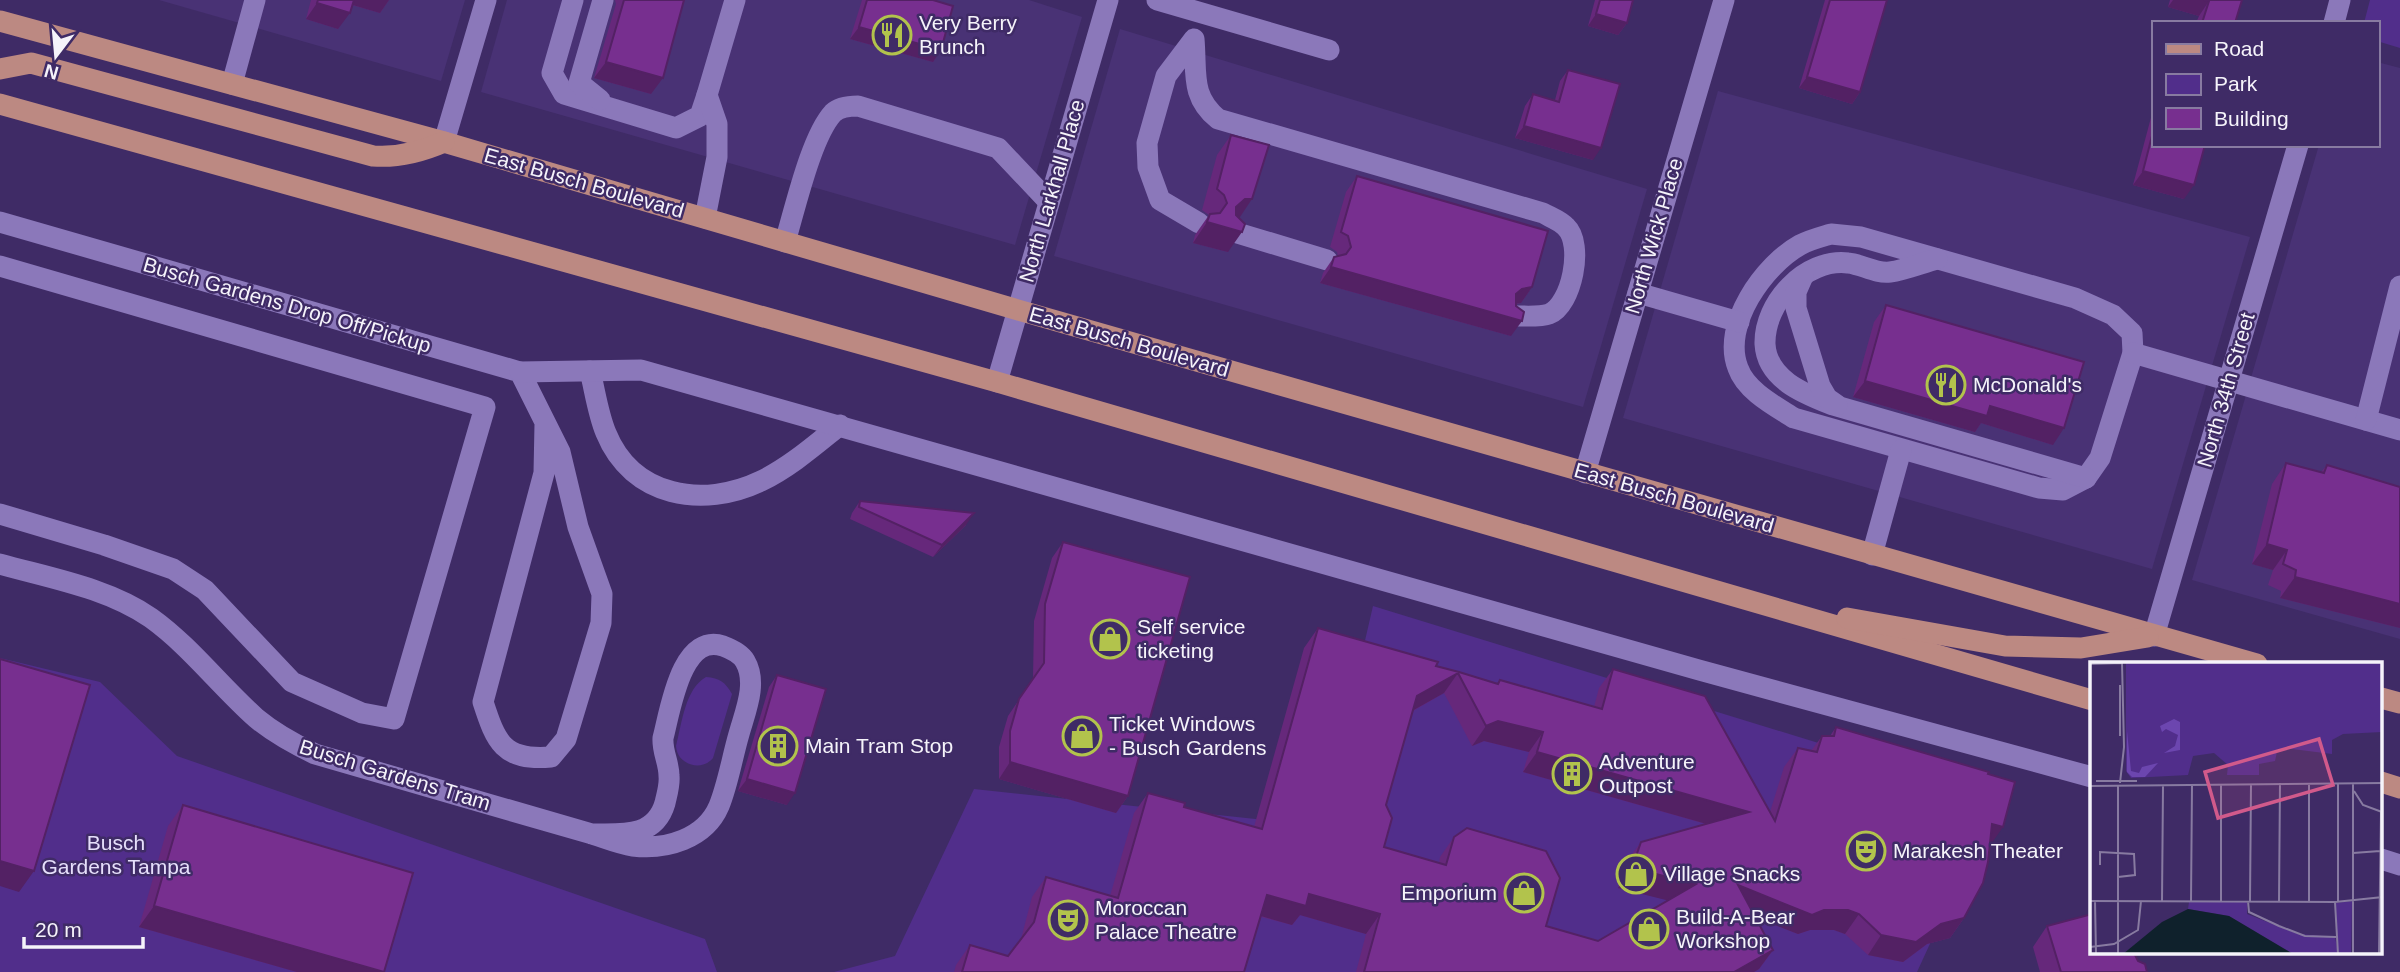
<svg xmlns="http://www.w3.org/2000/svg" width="2400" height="972" viewBox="0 0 2400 972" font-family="Helvetica,sans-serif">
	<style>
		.built { fill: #493275 }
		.green { fill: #512e8b }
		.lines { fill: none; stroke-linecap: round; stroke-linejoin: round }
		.minor { stroke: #8b78ba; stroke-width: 21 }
		.major { stroke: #bc8982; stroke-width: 21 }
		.wall { fill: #66287b; fill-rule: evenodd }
		.shaded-wall { fill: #532164 }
		.building { fill: #772f8f; stroke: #532164; stroke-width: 2; fill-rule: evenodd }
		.labels { text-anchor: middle; stroke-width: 5; stroke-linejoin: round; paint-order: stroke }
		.poi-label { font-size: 21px; fill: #f5f3fa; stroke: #3f2b66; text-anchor: start }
		.street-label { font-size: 21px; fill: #f5f3fa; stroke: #3f2b66 }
		.park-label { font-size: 21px; fill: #e6dffb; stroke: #3f2b66 }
		.inset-road { fill: none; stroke: #887ba1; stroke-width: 2 }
		.view { fill: #d15a8b; fill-opacity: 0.15; stroke: #d15a8b; stroke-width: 3.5 }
		.inset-edge { fill: none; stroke: #f5f3fa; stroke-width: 3.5 }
	</style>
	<rect width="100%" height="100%" fill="#3f2b66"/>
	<g class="built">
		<path d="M159,0H465L441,81Z"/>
		<path d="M507,0H1029L1082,17L1015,245L481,92Z"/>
		<path d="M1120,29L1647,189L1583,407L1054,256Z"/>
		<path d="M2377,62L2400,68V639L2192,580L2319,145H2377Z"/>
		<path d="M1718,91L2250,237L2152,569L1623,418Z"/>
	</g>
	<g class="green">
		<path d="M2370,0H2400V48L2377,41V23H2364Z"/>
		<path d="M1373,606L1997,798L1917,972H834L895,956L974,789L1322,826Z"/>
		<path d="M0,658L100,682L177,756L705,939L717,972H0Z"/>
		<path d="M706,677C720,678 725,682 732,694L713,758C702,772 677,765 676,746C682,723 685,689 706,677Z"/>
	</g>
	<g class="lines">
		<g class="minor">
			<path d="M573,0L552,73L564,94L676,128L700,116L707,95"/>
			<path d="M1157,0L1329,50"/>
			<path d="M2334,23L2340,0"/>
			<path d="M232,84L255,0"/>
			<path d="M600,100L579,83L603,0"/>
			<path d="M444,142L486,0"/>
			<path d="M705,218L717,157V124L707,95L735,0"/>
			<path d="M0,222L520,372L560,452L578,527L602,594L601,623L566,739L551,757C503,761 496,742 483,702L544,473L545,424"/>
			<path d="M1199,223L1160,200L1148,167L1147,143L1166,76L1194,39C1197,73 1190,96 1218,119L1543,213C1550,217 1561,221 1566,227C1584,244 1572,305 1549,314C1541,317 1526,316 1517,316"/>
			<path d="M1234,232L1327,260"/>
			<path d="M1831,234L1861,237L2075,298L2113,315L2132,333L2133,353L2100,458L2086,478L2063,490L2039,488L1794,418C1775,406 1746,391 1738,368C1721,325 1764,265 1800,245C1809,240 1821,237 1831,234Z"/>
			<path d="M785,242C795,209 811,137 833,113C839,107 850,106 858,106L998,148L1049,202"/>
			<path d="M1937,259C1922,263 1905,270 1890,272C1876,274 1861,264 1848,263C1805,258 1764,303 1765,344C1767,380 1805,394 1833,405L2086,478"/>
			<path d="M0,266L485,407L394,719L362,713L292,682L205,590L173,569L104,545L0,514"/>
			<path d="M1803,276L1796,292V308L1820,386L1827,398L1837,405"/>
			<path d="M1638,293L1739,322"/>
			<path d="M2133,353L2400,430"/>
			<path d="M590,371C595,391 598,414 606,433C632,497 703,509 761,481C790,467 815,445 840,425"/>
			<path d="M520,372L641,370L1699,670L2092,777"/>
			<path d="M997,382L1108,0"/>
			<path d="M2366,420L2400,286"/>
			<path d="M1585,473L1724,0"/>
			<path d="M1872,555L1901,450"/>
			<path d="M0,564C50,578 108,588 151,618C190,646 220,686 256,718C274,733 294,744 315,754L592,834C605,838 619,844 633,846C666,850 705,839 719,806C728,784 732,758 739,734C745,712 758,683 745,661C741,654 731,649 723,646C681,632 670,712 663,738C662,752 669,762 669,776C670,785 667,794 665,803C655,838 622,834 592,834"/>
			<path d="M2154,636L2298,145"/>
			<path d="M2381,859L2400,865"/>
		</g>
		<g class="major">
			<path d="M0,21L444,142L1018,310L2257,664"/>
			<path d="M0,69L31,63L373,156C398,158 421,152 444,142"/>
			<path d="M0,104L997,382L2092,700"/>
			<path d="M1847,618L2005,646L2081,648L2148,637"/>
			<path d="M2381,698L2400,703"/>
			<path d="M2381,782L2400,788"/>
		</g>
	</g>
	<g class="wall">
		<path d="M311,0H389L380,13L352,5L338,29L306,19Z"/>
		<path d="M615,0H684L651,94L594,78L616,4Z"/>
		<path d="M862,0H933L941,50L933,62L850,39Z"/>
		<path d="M1595,0H1633L1627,23L1618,35L1588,26Z"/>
		<path d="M1825,0H1887L1860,92L1852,104L1799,88Z"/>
		<path d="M2170,0H2242L2235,23H2196L2199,16L2168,7Z"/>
		<path d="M1568,70L1593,160L1515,138L1525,106L1533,94L1555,100L1560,81Z"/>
		<path d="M2153,110V145L2184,199L2133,185Z"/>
		<path d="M1231,135L1228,252L1193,243L1195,235L1209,215L1202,210L1217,155Z"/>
		<path d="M1357,176L1532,287L1521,303L1516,304L1511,336L1320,283L1323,273L1334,257L1338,256L1337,252L1330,247L1346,192Z"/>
		<path d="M1886,305L2053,445L1981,423L1975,432L1853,397L1874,322Z"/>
		<path d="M2286,463L2321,472L2327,465L2400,487V628L2280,598L2281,591L2268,585L2273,570L2252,564L2272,484Z"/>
		<path d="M860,501L966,525L933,557L850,519L852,513Z"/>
		<path d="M1063,542L1128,796L1116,813L999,779V747L1008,716L1033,679L1034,621L1052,558Z"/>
		<path d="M1318,628L1436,666L1497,683L1500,680L1594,707L1599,688L1613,669L1770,812L1784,767L1798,748L1811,751L1822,736H1830L1836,727L1988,774L1989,846L1964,918L1950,938L1927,944L1903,962L1868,955L1845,934L1834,930H1810L1798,934L1756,917L1773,950L1759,969L1754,972H1356L1366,934L1300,915L1292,925L1261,917L1244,972H954L956,965L970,945L1008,956L1021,939L1032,897L1046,877L1110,896L1134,813L1148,793L1184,807L1254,827L1304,648ZM1444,693L1472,746L1484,741L1529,752L1523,772L1706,824L1641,842L1627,861L1618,888L1668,900L1598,941L1546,926L1454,837L1440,857L1439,863L1384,847L1386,805L1413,711Z"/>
		<path d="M777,675L787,805L738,791L769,687Z"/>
		<path d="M183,805L384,972H297L139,927L168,826Z"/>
		<path d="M2047,926L2138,961L2147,972H2040L2033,947Z"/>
	</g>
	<g class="shaded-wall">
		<path d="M349,0H389L380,13L346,3Z"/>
		<path d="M2173,0H2204L2209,1L2199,16L2168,7Z"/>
		<path d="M317,3L350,13L338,29L306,19Z"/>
		<path d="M1596,14L1627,23L1618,35L1588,26Z"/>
		<path d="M859,27L941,50L933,62L850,39Z"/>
		<path d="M606,62L663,78L651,94L594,78Z"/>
		<path d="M1807,77L1860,92L1852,104L1799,88Z"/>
		<path d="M1524,126L1601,148L1593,160L1515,138Z"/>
		<path d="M2143,171L2194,185L2184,199L2133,185Z"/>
		<path d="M1245,199H1252L1238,220L1242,232L1228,252L1193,243L1207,222L1236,207Z"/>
		<path d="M1331,267L1522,321L1511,336L1320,283Z"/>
		<path d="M1532,287L1521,303L1511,304L1516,294L1522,289Z"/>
		<path d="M1865,381L1990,406L2064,428L2053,445L1981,423L1975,432L1853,397Z"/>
		<path d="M974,513L966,525L933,557L942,545Z"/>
		<path d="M2267,544L2287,550L2273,570L2252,564Z"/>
		<path d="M2295,577L2400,604V628L2280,598Z"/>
		<path d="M1458,673L1444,693L1403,716L1417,696Z"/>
		<path d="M1498,721L1543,732L1529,752L1484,741L1472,746L1486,726Z"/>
		<path d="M1537,752L1749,812L1735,832L1523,772Z"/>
		<path d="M1010,762L1128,796L1116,813L999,779Z"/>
		<path d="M747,779L795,793L787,805L738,791Z"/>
		<path d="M1992,824L2003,827L1989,847Z"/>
		<path d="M0,861L34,871L19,892L0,886Z"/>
		<path d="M1632,868L1696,884L1682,904L1618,888Z"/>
		<path d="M1738,885L1824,910H1848L1859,914L1845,934L1834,930H1810L1798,934L1724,905Z"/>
		<path d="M1309,894L1380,914L1366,934L1300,915L1292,925L1254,914L1267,895Z"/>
		<path d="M154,906L384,972H297L139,927Z"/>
		<path d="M1964,918L1950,938L1927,944L1903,962L1868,955L1881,935L1941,924Z"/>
		<path d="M1773,950L1759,969L1754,972H1734Z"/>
	</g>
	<g class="building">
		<path d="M318,0H354L350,13L317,3Z"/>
		<path d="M624,0H684L663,78L606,62Z"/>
		<path d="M867,0H933L953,6L941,50L859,27Z"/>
		<path d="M1600,0H1633L1627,23L1596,14Z"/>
		<path d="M1830,0H1887L1860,92L1807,77Z"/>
		<path d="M2204,0H2242L2235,23H2202L2209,1Z"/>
		<path d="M1568,70L1620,84L1601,148L1524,126L1533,94L1559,102Z"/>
		<path d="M2153,132V145H2205L2194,185L2143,171Z"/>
		<path d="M1231,135L1269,145L1252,199H1245L1236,207V215L1245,224L1242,232L1207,222L1210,214L1220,213L1227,203L1224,195L1217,189Z"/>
		<path d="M1357,176L1548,231L1532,287L1522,289L1516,294V306L1524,312L1522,321L1331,267L1334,257L1346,254L1351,247L1348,236L1341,232Z"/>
		<path d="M1886,305L2084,362L2064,428L1990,406L1987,416L1865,381Z"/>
		<path d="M2286,463L2324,473L2327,465L2400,487V604L2295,577L2296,570L2283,564L2287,550L2267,544Z"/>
		<path d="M860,501L974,513L942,545L859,507Z"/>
		<path d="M1063,542L1190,577L1128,796L1010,762V731L1019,699L1044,663L1045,604Z"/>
		<path d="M1318,628L1438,662L1436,666L1459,672L1498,684L1500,680L1602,709L1613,669L1705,696L1775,821L1798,748L1817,752L1822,736H1834L1836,727L1989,772L1988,774L2015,782L2003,827L1992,824L1988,862L1983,883L1964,918L1941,924L1916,942L1881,935L1859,914L1848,910H1824L1812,915L1738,885L1773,950L1734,972H1364L1380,914L1309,894L1306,906L1267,895L1244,972H962L970,945L1008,956L1034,922L1046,877L1118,898L1148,793L1185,803L1184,807L1262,829ZM1458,673L1486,726L1498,721L1543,732L1537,752L1749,812L1641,842L1632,868L1696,884L1598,941L1546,926L1560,878L1546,851L1467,828L1454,837L1446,865L1384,847L1392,818L1386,805L1417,696Z"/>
		<path d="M0,659L90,685L34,871L0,861Z"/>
		<path d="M777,675L826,689L795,793L747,779Z"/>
		<path d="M183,805L413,873L384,972L154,906Z"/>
		<path d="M2092,914V953H2134L2138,961L2145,964L2147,972H2061L2047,926Z"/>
	</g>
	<defs>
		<symbol id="restaurant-ring" viewBox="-11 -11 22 22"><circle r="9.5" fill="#3f2b66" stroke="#b2c34c" stroke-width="1.5"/><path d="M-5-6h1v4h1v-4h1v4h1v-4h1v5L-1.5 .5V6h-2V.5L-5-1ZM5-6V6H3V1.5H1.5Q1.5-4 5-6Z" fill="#b2c34c"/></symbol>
		<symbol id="shop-ring" viewBox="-11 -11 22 22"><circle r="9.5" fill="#3f2b66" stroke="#b2c34c" stroke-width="1.5"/><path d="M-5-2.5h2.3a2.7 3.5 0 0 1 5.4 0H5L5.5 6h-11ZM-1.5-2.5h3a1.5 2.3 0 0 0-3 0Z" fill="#b2c34c"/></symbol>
		<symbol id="building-ring" viewBox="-11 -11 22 22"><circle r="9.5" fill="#3f2b66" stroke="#b2c34c" stroke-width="1.5"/><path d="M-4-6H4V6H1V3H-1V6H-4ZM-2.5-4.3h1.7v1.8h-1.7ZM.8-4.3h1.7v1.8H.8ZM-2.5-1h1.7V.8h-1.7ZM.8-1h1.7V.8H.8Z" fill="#b2c34c"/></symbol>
		<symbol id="theatre-ring" viewBox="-11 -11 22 22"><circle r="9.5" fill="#3f2b66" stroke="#b2c34c" stroke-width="1.5"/><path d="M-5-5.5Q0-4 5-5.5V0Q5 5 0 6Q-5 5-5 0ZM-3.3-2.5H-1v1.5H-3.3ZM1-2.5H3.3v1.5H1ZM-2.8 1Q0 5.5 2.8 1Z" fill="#b2c34c"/></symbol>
	</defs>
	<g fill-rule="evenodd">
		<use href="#restaurant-ring" x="870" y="13" width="44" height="44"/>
		<use href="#restaurant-ring" x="1924" y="363" width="44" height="44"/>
		<use href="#shop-ring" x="1088" y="617" width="44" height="44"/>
		<use href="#shop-ring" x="1060" y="714" width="44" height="44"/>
		<use href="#building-ring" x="756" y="724" width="44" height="44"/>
		<use href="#building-ring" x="1550" y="752" width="44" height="44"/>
		<use href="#theatre-ring" x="1844" y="829" width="44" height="44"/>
		<use href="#shop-ring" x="1614" y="852" width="44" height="44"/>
		<use href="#shop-ring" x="1502" y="871" width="44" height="44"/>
		<use href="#theatre-ring" x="1046" y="898" width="44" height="44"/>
		<use href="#shop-ring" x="1627" y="907" width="44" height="44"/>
	</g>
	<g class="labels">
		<g class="poi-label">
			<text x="919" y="30">Very Berry<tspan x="919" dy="24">Brunch</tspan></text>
			<text x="1973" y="392">McDonald's</text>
			<text x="1137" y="634">Self service<tspan x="1137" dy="24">ticketing</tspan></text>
			<text x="1109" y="731">Ticket Windows<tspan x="1109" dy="24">- Busch Gardens</tspan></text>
			<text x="805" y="753">Main Tram Stop</text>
			<text x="1599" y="769">Adventure<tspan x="1599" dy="24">Outpost</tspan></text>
			<text x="1893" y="858">Marakesh Theater</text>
			<text x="1663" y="881">Village Snacks</text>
			<text x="1497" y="900" text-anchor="end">Emporium</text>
			<text x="1095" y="915">Moroccan<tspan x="1095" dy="24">Palace Theatre</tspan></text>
			<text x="1676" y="924">Build-A-Bear<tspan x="1676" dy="24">Workshop</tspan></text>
		</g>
		<g class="street-label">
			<text transform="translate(584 183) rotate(16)" y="7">East Busch Boulevard</text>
			<text transform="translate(1052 191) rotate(-74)" y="7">North Larkhall Place</text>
			<text transform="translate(1654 236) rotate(-74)" y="7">North Wick Place</text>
			<text transform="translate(287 305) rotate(16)" y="7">Busch Gardens Drop Off/Pickup</text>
			<text transform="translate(1129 342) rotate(16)" y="7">East Busch Boulevard</text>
			<text transform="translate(2226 390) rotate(-74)" y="7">North 34th Street</text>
			<text transform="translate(1674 498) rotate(16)" y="7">East Busch Boulevard</text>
			<text transform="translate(395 775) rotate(17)" y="7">Busch Gardens Tram</text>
		</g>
		<g class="park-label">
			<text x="116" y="850">Busch<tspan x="116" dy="24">Gardens Tampa</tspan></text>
		</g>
	</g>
	<g transform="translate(2090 662)">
		<rect width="292" height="292" fill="#3f2b66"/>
		<path d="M36,1H292V70L253,72L242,78V92L194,86L187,90L185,99L169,102V113H137L138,103L124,91L103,94L98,113L41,116L36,109ZM262,239L261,292H203L139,254L98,247L99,240H157V252L208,272L245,275L247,285L246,241Z" fill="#512e8b"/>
		<path d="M84,57L90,60V88L74,91L85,84L88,73L76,67L72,70L70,64ZM37,69L41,109L49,111L52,105L68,101L55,115H42L37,110Z" fill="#6c46af"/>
		<path d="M98,247L139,254L203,292H33L72,260Z" fill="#0f212c"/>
		<path class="inset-road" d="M0,2L32,1M30,74V23M6,119H47M30,121L34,85L32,1M0,124L293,121M264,129L273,143L292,150M263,191L290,189M10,203V190L44,192L45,213L28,215M0,239L245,240L293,235M5,239L6,292M72,239L73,124M101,239L102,123M131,239V122M158,239L159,250L189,264L215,274L246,275M160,239L161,122M189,239L190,121M219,239V123M245,240L248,292M248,240V122M0,285L24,282L48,268L51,239M28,291V124M263,292V121M289,292L291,150"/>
		<path class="view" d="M229,77L243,123L128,156L115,110Z"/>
		<rect width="292" height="292" class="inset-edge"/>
	</g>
	<rect x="2152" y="21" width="228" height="126" fill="#3f2b66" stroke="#887ba1" stroke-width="2"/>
	<rect x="2166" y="44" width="35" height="10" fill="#bc8982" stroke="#887ba1" stroke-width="2"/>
	<text x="2214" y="56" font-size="21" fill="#f5f3fa">Road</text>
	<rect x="2166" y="74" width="35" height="21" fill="#512e8b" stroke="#887ba1" stroke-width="2"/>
	<text x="2214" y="91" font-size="21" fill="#f5f3fa">Park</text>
	<rect x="2166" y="108" width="35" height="21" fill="#772f8f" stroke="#887ba1" stroke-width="2"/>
	<text x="2214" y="126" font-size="21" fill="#f5f3fa">Building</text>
	<g transform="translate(56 56) rotate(196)" stroke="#3f2b66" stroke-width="5" paint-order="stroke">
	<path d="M0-5L12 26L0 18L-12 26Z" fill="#f5f3fa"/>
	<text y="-10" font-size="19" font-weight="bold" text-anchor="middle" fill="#f5f3fa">N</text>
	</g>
	<path d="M24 937v10h119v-10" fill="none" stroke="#f5f3fa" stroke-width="3.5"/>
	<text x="35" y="937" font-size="21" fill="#f5f3fa" stroke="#3f2b66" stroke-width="5" paint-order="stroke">20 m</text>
</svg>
